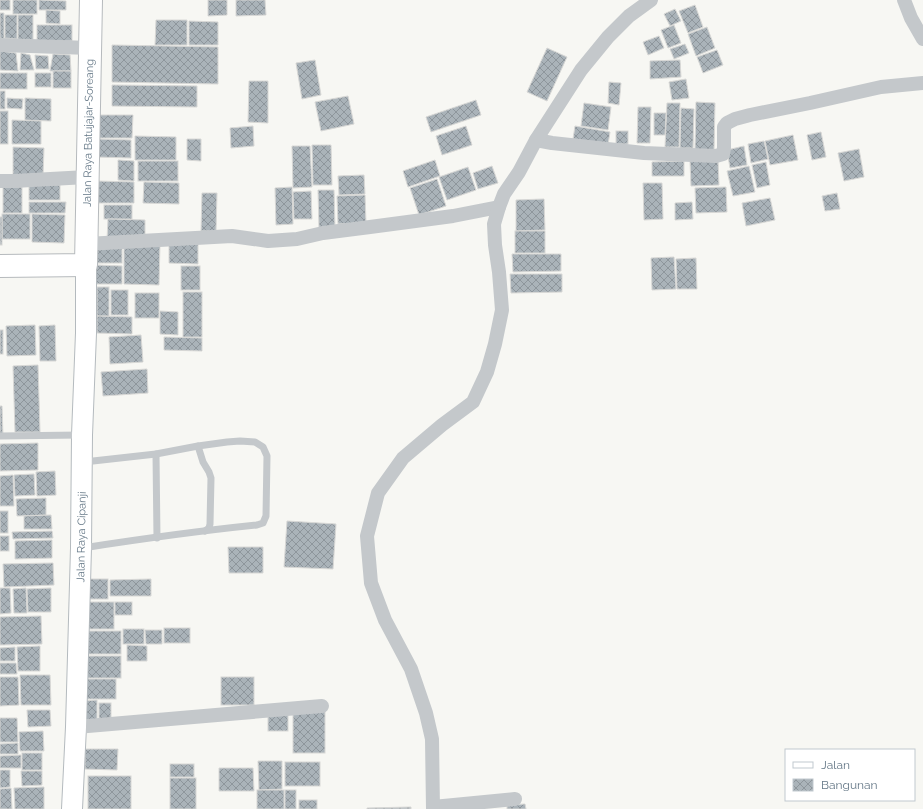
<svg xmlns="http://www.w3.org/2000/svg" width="923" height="809" viewBox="0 0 923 809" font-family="Raleway,sans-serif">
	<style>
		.building { fill: url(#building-cross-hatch); stroke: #d8d8d6 }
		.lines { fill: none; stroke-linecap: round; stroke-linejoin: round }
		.secondary-casing { stroke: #b4babe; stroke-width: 22 }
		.highway-casing { stroke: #b6babd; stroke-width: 24 }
		.lane { stroke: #c4c8cb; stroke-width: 7 }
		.street { stroke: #c4c8cb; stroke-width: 14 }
		.secondary { stroke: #fff; stroke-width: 20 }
		.highway { stroke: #fff; stroke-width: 22 }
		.labels { text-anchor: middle; stroke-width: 4; stroke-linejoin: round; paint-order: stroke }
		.street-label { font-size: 11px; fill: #647786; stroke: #fff }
	</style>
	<defs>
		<pattern id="building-cross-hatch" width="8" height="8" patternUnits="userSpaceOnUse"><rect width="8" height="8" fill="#aab3b9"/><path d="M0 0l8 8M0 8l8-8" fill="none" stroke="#8e969c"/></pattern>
	</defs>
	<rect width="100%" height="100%" fill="#f7f7f3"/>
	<g class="building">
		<rect x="0" y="0" width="10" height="10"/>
		<rect x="13" y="0" width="24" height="14"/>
		<path d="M39,0L66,1V10H39Z"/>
		<path d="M208,0H227V15L208,16Z"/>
		<path d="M236,0H265L266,15L236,16Z"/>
		<path d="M695,5L703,27L688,33L679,11Z"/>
		<path d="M675,9L681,21L670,26L664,14Z"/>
		<path d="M46,10L60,11V24L46,23Z"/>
		<path d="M0,13H4V39L0,38Z"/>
		<path d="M5,15H17V39L5,38Z"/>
		<path d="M18,15H33V41L18,40Z"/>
		<path d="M156,20H187V45H155Z"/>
		<path d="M189,21L218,22V45H189Z"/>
		<rect x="37" y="25" width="35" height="16"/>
		<path d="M674,25L681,43L668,48L661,30Z"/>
		<path d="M707,27L715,48L696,56L688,34Z"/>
		<path d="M659,36L664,48L648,55L643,42Z"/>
		<path d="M685,44L689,53L674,59L670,49Z"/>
		<path d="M112,45L218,47V84L112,82Z"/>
		<path d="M547,48L567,57L547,101L527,92Z"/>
		<path d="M717,50L723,65L703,73L697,57Z"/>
		<path d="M0,51L16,53L18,71L0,70Z"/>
		<path d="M21,53L30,55L34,70H20Z"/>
		<path d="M53,54L70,55L71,71H50Z"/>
		<path d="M35,55L48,56L49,69H36Z"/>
		<path d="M315,60L321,95L302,99L296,63Z"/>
		<path d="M680,60L681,77L650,79V61Z"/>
		<rect x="53" y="71" width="18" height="17"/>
		<rect x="0" y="73" width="27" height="16"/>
		<rect x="35" y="73" width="16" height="14"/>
		<path d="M686,79L689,98L672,100L669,82Z"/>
		<path d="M249,81H268V123L248,122Z"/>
		<path d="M609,82L621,83L619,105L608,103Z"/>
		<path d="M112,85L197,86V107L112,106Z"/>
		<rect x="0" y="91" width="5" height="18"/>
		<path d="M348,96L354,124L321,131L315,102Z"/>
		<path d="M7,98L23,99L22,109L7,108Z"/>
		<path d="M25,98L51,99V121L25,120Z"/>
		<path d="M476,100L481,115L431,132L426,117Z"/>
		<path d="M696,102L715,103L714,150H695Z"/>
		<path d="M584,103L611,107L608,130L581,126Z"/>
		<path d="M667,103H680L679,147H665Z"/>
		<path d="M638,107H651L650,143H637Z"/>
		<path d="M681,108L694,109L693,148H680Z"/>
		<rect x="0" y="111" width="8" height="33"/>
		<path d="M654,113H666L665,135H654Z"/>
		<path d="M97,115H133L132,138H97Z"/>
		<path d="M12,120L41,121V144H12Z"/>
		<path d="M253,126L254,146L231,148L230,128Z"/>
		<path d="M466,126L472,145L442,155L436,136Z"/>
		<path d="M575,126L610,132L608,145L573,139Z"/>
		<rect x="616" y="131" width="12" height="13"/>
		<path d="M821,132L826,157L812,160L807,135Z"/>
		<path d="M793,135L798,160L770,165L765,141Z"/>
		<path d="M135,136L176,137V160H135Z"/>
		<path d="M97,139L131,140V158L97,157Z"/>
		<path d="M187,139H201V161L187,160Z"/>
		<path d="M764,141L768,159L751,163L748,144Z"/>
		<path d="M312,145H331L332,185H313Z"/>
		<path d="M292,146H310L312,187L293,188Z"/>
		<path d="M744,146L747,165L730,168L727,150Z"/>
		<path d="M13,147L44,148L43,176H13Z"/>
		<path d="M859,149L864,177L844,181L838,153Z"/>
		<path d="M118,160L134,161V181L118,180Z"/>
		<path d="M435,160L440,176L408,187L403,171Z"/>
		<path d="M718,160L719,185L691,186L690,161Z"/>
		<rect x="138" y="161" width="40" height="20"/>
		<path d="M684,161V176H652V162Z"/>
		<path d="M766,162L770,185L757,188L752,165Z"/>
		<path d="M492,166L498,183L478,189L473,173Z"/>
		<path d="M749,166L755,192L733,196L727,171Z"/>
		<path d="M468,167L476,190L447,200L439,177Z"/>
		<path d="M364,175L365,194L339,195L338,176Z"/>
		<path d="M437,179L446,206L419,215L410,188Z"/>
		<path d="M97,181L134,182V203H97Z"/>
		<path d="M144,182L179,183V204L143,203Z"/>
		<path d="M643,183H662L663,219L644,220Z"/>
		<rect x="29" y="185" width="31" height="15"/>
		<rect x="3" y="187" width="19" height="26"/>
		<path d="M292,187L293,224L276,225L275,188Z"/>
		<path d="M726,187L727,212L696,213L695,188Z"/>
		<path d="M318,190H334L335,228H319Z"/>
		<path d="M311,191L312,219H294L293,192Z"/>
		<path d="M202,193H217L216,231H201Z"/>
		<path d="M837,193L840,209L825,211L822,196Z"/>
		<path d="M365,195L366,223L338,224L337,196Z"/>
		<path d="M770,198L775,220L746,226L742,203Z"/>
		<path d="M544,199L545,230L516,231V200Z"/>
		<path d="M29,202H66L65,213H29Z"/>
		<path d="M692,202L693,219L675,220V203Z"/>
		<rect x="104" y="205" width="28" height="14"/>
		<rect x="2" y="214" width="28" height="25"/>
		<path d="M32,214L65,215L64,243L32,242Z"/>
		<rect x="0" y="217" width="2" height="28"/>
		<path d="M108,219L145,220V240H107Z"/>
		<rect x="515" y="231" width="30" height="22"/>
		<path d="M169,243H198V264L169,263Z"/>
		<rect x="96" y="244" width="26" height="19"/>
		<path d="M124,244H160L159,285L124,284Z"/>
		<path d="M512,254H561V271L513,272Z"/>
		<path d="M674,257L676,289L652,290L651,258Z"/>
		<path d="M696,258L697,289H677L676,259Z"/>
		<path d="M96,265L122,266V284H95Z"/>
		<rect x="181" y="266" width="19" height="24"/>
		<path d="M510,274H562V292L511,293Z"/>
		<rect x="97" y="287" width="12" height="29"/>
		<rect x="111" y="290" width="17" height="25"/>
		<rect x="183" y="292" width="19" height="45"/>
		<rect x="135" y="293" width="24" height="25"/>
		<path d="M160,311L178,312V335L160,334Z"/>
		<path d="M97,316L132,317V334L97,333Z"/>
		<path d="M35,325L36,355L7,356L6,326Z"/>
		<path d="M55,325L56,361H40L39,326Z"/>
		<rect x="0" y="330" width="3" height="24"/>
		<path d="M141,335L143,362L110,364L109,337Z"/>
		<path d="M164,337L202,338V351L164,350Z"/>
		<path d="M38,365L40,432H15L13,366Z"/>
		<path d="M147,369L148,393L103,396L101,372Z"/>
		<path d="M0,406H2L3,436H0Z"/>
		<path d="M38,443V470L0,471V444Z"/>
		<path d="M55,471L56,495L37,496L36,472Z"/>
		<path d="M34,474L35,495L15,496L14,475Z"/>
		<path d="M13,475L14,506H0V476Z"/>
		<path d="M46,498V515L17,516L16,499Z"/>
		<rect x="0" y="511" width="8" height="22"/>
		<path d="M51,515L52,529H24V516Z"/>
		<path d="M287,521L336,524L333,569L284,567Z"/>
		<path d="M52,531L53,538L13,539L12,532Z"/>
		<rect x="0" y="536" width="9" height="15"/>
		<path d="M52,540V558L15,559V541Z"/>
		<path d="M228,547H263V573H229Z"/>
		<path d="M53,563L54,585L4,587L3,564Z"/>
		<rect x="88" y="579" width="20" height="20"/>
		<path d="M151,579V596H110V580Z"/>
		<path d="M0,588H10L11,613L0,614Z"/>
		<path d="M26,588L27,613H14L13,589Z"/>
		<path d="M51,588V612H28L27,589Z"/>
		<rect x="86" y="602" width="28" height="27"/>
		<rect x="115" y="602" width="17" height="13"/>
		<path d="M41,616L42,644L0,645V617Z"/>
		<rect x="164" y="628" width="26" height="15"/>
		<rect x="123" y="629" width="21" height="15"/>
		<path d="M145,630H162V644H146Z"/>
		<rect x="85" y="631" width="36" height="23"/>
		<path d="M127,645L147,646V661H127Z"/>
		<path d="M40,646V671H18L17,647Z"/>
		<path d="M15,647V661H0V648Z"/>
		<rect x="86" y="656" width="35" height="22"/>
		<path d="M0,663H16L17,674H0Z"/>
		<path d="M20,675H50L51,705H21Z"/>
		<path d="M0,677H18L19,705L0,706Z"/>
		<rect x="221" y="677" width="33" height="28"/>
		<rect x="86" y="679" width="30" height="20"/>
		<path d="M97,700V720H83V701Z"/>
		<rect x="99" y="703" width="12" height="17"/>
		<path d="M27,710H50L51,726L28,727Z"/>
		<rect x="293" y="710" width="32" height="43"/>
		<rect x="268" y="713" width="20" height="18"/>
		<path d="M0,718H17L18,742H0Z"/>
		<path d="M43,731L44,751H20L19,732Z"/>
		<path d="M18,743V754H0V744Z"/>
		<path d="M85,749H118L117,770L85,769Z"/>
		<rect x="22" y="753" width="20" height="17"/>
		<path d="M21,755V768H0V756Z"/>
		<path d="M258,761H282V789L259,790Z"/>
		<rect x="285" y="762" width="35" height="24"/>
		<rect x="170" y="764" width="24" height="13"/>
		<path d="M219,768H253L254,791H219Z"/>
		<path d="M0,770H10V787L0,788Z"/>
		<path d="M21,771H42V785L22,786Z"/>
		<rect x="88" y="776" width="43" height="33"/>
		<rect x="170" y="778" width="26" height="31"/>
		<path d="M44,787V809H15L14,788Z"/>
		<path d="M11,788L12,809H0V789Z"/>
		<rect x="257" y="790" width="27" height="19"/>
		<rect x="285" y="790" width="11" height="19"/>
		<rect x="299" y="800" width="18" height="9"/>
		<path d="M525,804L526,809H507V805Z"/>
		<path d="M411,807V809H367V808Z"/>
	</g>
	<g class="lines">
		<defs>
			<path id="secondary" d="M72,809L76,727L81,548L82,435L86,333V265"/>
			<path id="highway" d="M0,266L86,265L91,0"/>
		</defs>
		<use href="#secondary" class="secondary-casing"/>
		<use href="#highway" class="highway-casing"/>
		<g class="lane">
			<path d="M0,436L81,435"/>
			<path d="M198,446L203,462L209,472L211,478L210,524L209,528L205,531"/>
			<path d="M156,454L157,538"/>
			<path d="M83,548C141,539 199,531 257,525L263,523L266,516L267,456L263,447L255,442L240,441L227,442L198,446L156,454L84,462"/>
		</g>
		<g class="street">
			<path d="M904,0L911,18L923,39"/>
			<path d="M0,45L90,48"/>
			<path d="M536,140L552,143L644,153L716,156L723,154L724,148V127L727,123L735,119L750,115L810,103L881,87L923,83"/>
			<path d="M0,181H14L87,177"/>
			<path d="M86,244L232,236L268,241L297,239L323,233L370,227L453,216L499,207"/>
			<path d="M76,727L322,706"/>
			<path d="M433,807L515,799"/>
			<path d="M433,809L432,739L426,713L411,669L385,620L371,583L367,536L378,493L403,458L442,425L473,402L487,372L495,344L502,310L499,272L495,245L494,224L499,207L504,194L519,172L536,140L581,70L608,37L629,16L651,0"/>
		</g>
		<use href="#secondary" class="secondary"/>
		<use href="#highway" class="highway"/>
	</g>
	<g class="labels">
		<g class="street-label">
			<text transform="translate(88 133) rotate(-89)" y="4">Jalan Raya Batujajar-Soreang</text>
			<text transform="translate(81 537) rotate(-89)" y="4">Jalan Raya Cipanji</text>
		</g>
	</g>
	<rect x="785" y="749" width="130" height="52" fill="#ffffff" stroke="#c1c9cf"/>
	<rect x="793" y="762" width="20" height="6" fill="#ffffff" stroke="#c1c9cf"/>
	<text x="821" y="769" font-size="12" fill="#647786">Jalan</text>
	<rect x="793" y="779" width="20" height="12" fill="url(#building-cross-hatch)" stroke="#c1c9cf"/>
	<text x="821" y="789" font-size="12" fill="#647786">Bangunan</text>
</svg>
